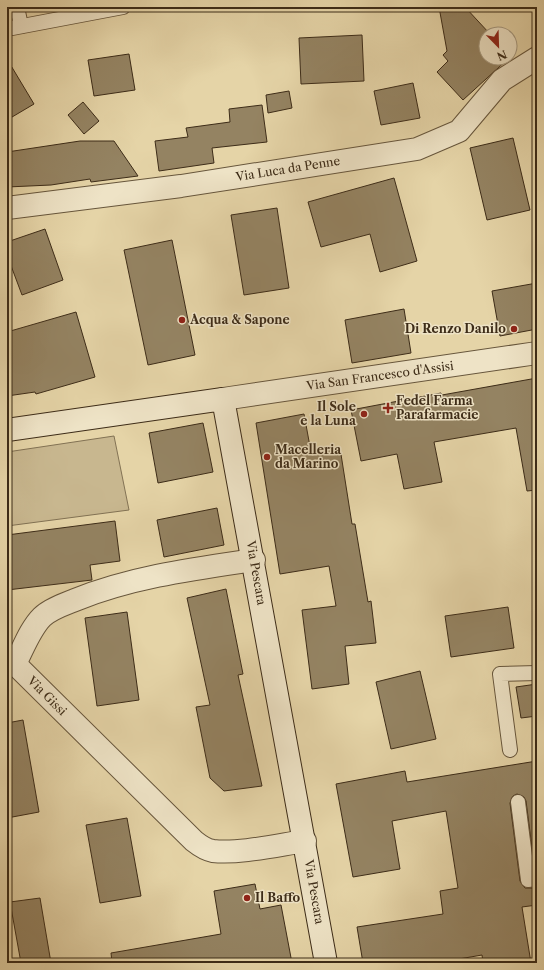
<svg xmlns="http://www.w3.org/2000/svg" width="544" height="970" viewBox="0 0 544 970" font-family="'Libre Caslon Text',serif">
	<style>
		.green { fill: #c8b78f; stroke: #827254 }
		.building { fill: #948362; stroke: #3d2c18 }
		.lines { fill: none; stroke-linecap: round; stroke-linejoin: round }
		.lane-casing { stroke: #67563c; stroke-width: 16 }
		.street-casing { stroke: #67563c; stroke-width: 24 }
		.secondary-casing { stroke: #3d2c18; stroke-width: 24 }
		.lane { stroke: #eee3c6; stroke-width: 14 }
		.street { stroke: #eee3c6; stroke-width: 22 }
		.secondary { stroke: #eee3c6; stroke-width: 22 }
		.poi-dot { fill: #8f2418; stroke: #eee3c6; stroke-width: 1.5 }
		.labels { text-anchor: middle; stroke-width: 3; stroke-linejoin: round; paint-order: stroke }
		.street-label { font-size: 12px; fill: #3d2c18; stroke: #eee3c6 }
		.poi-label { font-size: 12px; font-weight: bold; fill: #3d2c18; stroke: #eee3c6; text-anchor: start }
	</style>
	<rect width="100%" height="100%" fill="#e5d4a7"/>
	<filter id="stains"><feTurbulence type="fractalNoise" baseFrequency=".005" numOctaves="4"/><feColorMatrix values="0 0 0 0 .2 0 0 0 0 .09 0 0 0 0 .02 0 0 0 .5 -.17"/></filter>
	<radialGradient id="worn" r=".72"><stop offset=".6" stop-color="#630" stop-opacity="0"/><stop offset="1" stop-color="#630" stop-opacity=".3"/></radialGradient>
	<path class="green" d="M114,436L129,510L7,526V452Z"/>
	<g class="building">
		<path d="M439,7H465L490,34H486V58H509L463,100L437,72L448,61L443,55L447,51Z"/>
		<path d="M362,35L364,81L301,84L299,38Z"/>
		<path d="M129,54L135,90L94,96L88,60Z"/>
		<path d="M7,59L34,104L7,120Z"/>
		<path d="M413,83L420,118L381,125L374,91Z"/>
		<path d="M289,91L292,108L268,113L266,95Z"/>
		<path d="M83,102L99,121L84,134L68,115Z"/>
		<path d="M262,105L267,142L212,148L214,163L159,171L155,141L188,137L186,128L230,122L229,109Z"/>
		<path d="M513,138L530,210L487,220L470,148Z"/>
		<path d="M80,141H114L138,176L91,182L90,179L51,185L7,187V152Z"/>
		<path d="M394,178L417,261L380,272L370,234L321,247L308,202Z"/>
		<path d="M277,208L289,288L244,295L231,215Z"/>
		<path d="M45,229L63,280L22,295L7,255V242Z"/>
		<path d="M172,240L195,355L148,365L124,250Z"/>
		<path d="M537,283V329L500,336L492,291Z"/>
		<path d="M404,309L411,353L352,363L345,320Z"/>
		<path d="M76,312L95,377L36,394L35,392L7,396V332Z"/>
		<path d="M537,378V490L527,491L516,428L434,442L442,482L404,489L397,454L361,461L351,410L441,393L442,395Z"/>
		<path d="M304,414L311,452L340,448L352,524H355L368,602L371,601L376,643L345,646L349,684L312,689L302,610L336,606L329,566L280,574L256,423Z"/>
		<path d="M203,423L213,472L158,483L149,433Z"/>
		<path d="M217,508L224,545L164,557L157,520Z"/>
		<path d="M115,521L120,561L90,565L92,580L7,590V535Z"/>
		<path d="M226,589L243,674L238,675L262,786L224,791L210,778L196,707L210,705L187,598Z"/>
		<path d="M508,607L514,648L451,657L445,616Z"/>
		<path d="M127,612L139,700L97,706L85,618Z"/>
		<path d="M420,671L436,739L391,749L376,682Z"/>
		<path d="M537,684V716L521,718L516,687Z"/>
		<path d="M23,720L39,812L7,818V723Z"/>
		<path d="M537,761V871H535L526,801L524,797L517,794L513,796L510,803L520,881L525,888H537V905L522,907L531,963H483L482,955L436,963H363L357,927L443,914L440,891L458,888L446,811L392,821L400,869L353,877L336,784L405,771L407,782Z"/>
		<path d="M127,818L141,896L100,903L86,825Z"/>
		<path d="M255,884L260,909L281,905L292,963H112L111,953L221,934L214,891Z"/>
		<path d="M40,898L51,963H21L10,902Z"/>
	</g>
	<g class="lines">
		<defs>
			<g id="lane">
				<path d="M17,7L21,26"/>
				<path d="M7,29L123,7"/>
				<path d="M510,750L500,674L537,673"/>
				<path d="M518,802L528,880L537,879"/>
			</g>
			<g id="street">
				<path d="M7,208L181,186L417,149L459,131L502,80L537,58"/>
				<path d="M223,399L537,353"/>
				<path d="M15,664L194,841C199,845 206,850 213,851C239,854 278,845 305,841"/>
				<path d="M15,664C23,649 30,629 42,617C50,609 65,604 75,600C132,577 193,569 254,560"/>
			</g>
			<path id="secondary" d="M7,430L223,399L326,963"/>
		</defs>
		<use href="#lane" class="lane-casing"/>
		<use href="#street" class="street-casing"/>
		<use href="#secondary" class="secondary-casing"/>
		<use href="#lane" class="lane"/>
		<use href="#street" class="street"/>
		<use href="#secondary" class="secondary"/>
	</g>
	<g class="poi-dot">
		<circle cx="182" cy="320" r="4"/>
		<circle cx="514" cy="329" r="4"/>
		<path d="M386 402h4v4h4v4h-4v4h-4v-4h-4v-4h4z"/>
		<circle cx="364" cy="414" r="4"/>
		<circle cx="267" cy="457" r="4"/>
		<circle cx="247" cy="898" r="4"/>
	</g>
	<g class="labels">
		<g class="street-label">
			<text transform="translate(288 169) rotate(-9)" y="4">Via Luca da Penne</text>
			<text transform="translate(380 376) rotate(-8)" y="4">Via San Francesco d'Assisi</text>
			<text transform="translate(256 573) rotate(80)" y="4">Via Pescara</text>
			<text transform="translate(47 696) rotate(45)" y="4">Via Gissi</text>
			<text transform="translate(314 892) rotate(80)" y="4">Via Pescara</text>
		</g>
		<g class="poi-label">
			<text x="190" y="324">Acqua &amp; Sapone</text>
			<text x="506" y="333" text-anchor="end">Di Renzo Danilo</text>
			<text x="396" y="405">Fedel Farma<tspan x="396" dy="14">Parafarmacie</tspan></text>
			<text x="356" y="411" text-anchor="end">Il Sole<tspan x="356" dy="14">e la Luna</tspan></text>
			<text x="275" y="454">Macelleria<tspan x="275" dy="14">da Marino</tspan></text>
			<text x="255" y="902">Il Baffo</text>
		</g>
	</g>
	<rect width="544" height="970" fill="none" stroke="#e5d4a7" stroke-width="24"/>
	<rect x="8" y="8" width="528" height="954" fill="none" stroke="#3d2c18" stroke-width="2"/>
	<rect x="12" y="12" width="520" height="946" fill="none" stroke="#3d2c18"/>
	<g transform="translate(498 46) rotate(157)"><circle r="19" fill="#eee3c6" stroke="#a79a80"/>
	<path d="M0-3L7 15L0 10L-7 15Z" fill="#8f2418"/>
	<text y="-6" font-size="11" font-weight="bold" text-anchor="middle" fill="#3d2c18">N</text>
	</g>
	<rect width="100%" height="100%" filter="url(#stains)"/>
	<rect width="100%" height="100%" fill="url(#worn)"/>
</svg>
